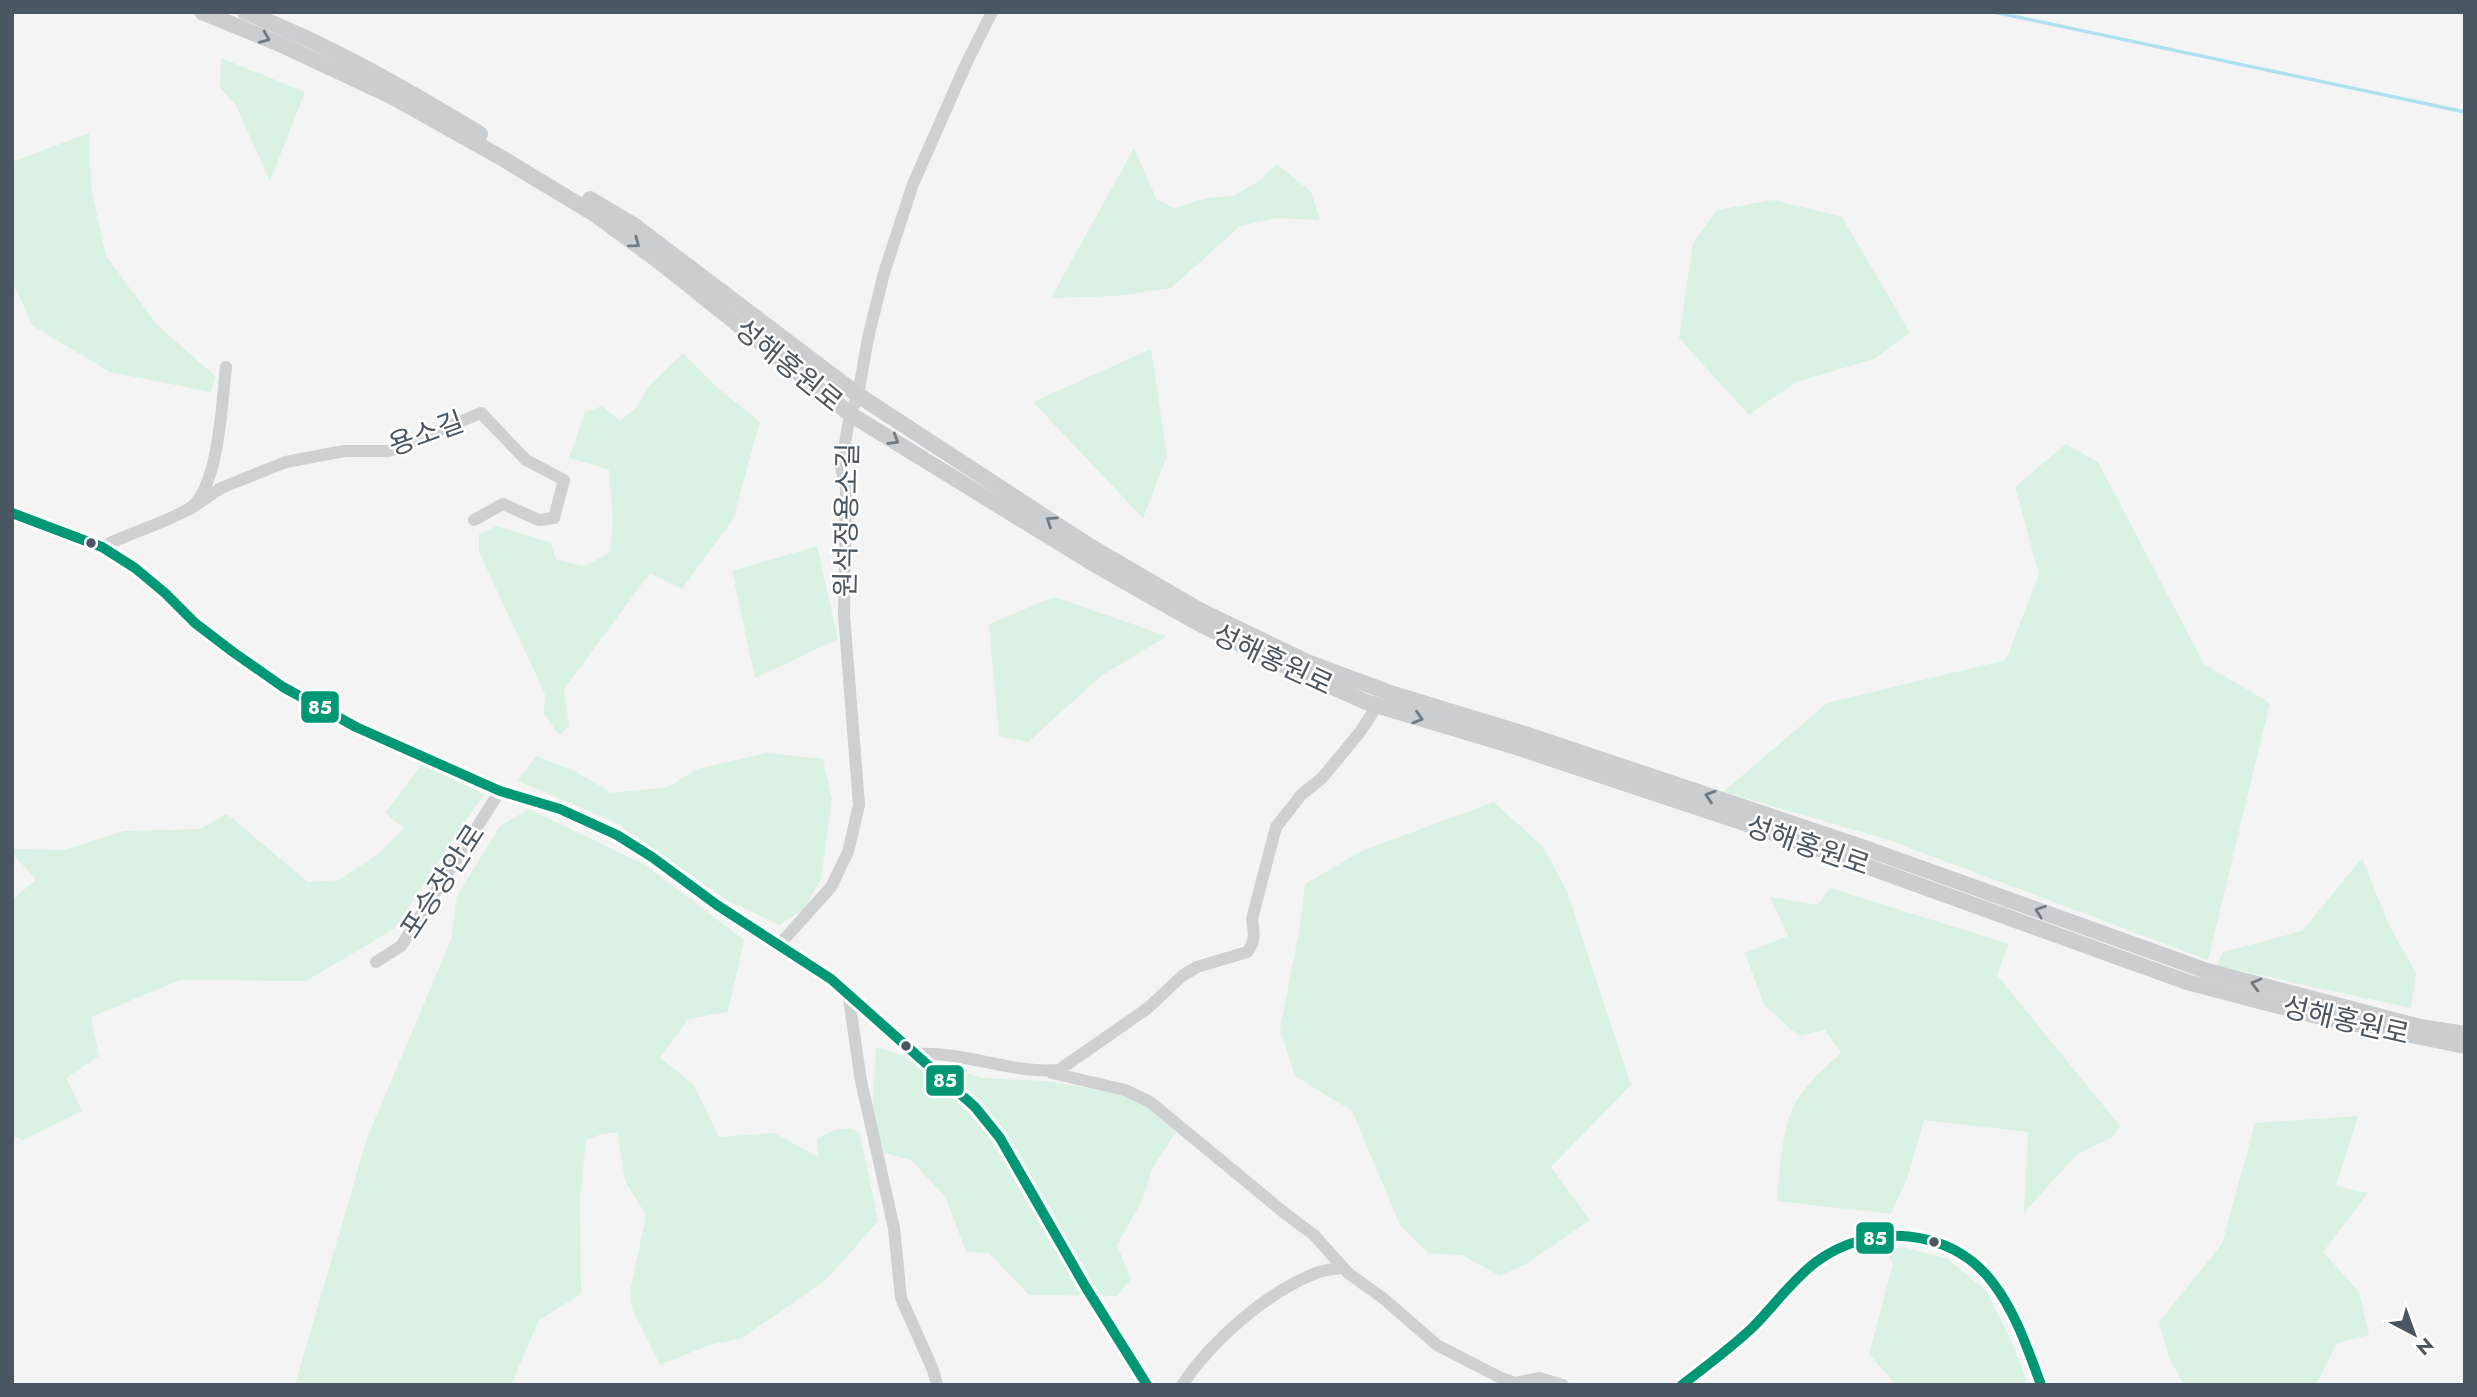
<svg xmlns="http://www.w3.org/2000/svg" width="2477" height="1397" viewBox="0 0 2477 1397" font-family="Jost,'Noto Sans KR',sans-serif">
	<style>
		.green { fill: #d9f2e3 }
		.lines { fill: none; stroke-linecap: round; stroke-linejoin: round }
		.stream { stroke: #aee2f0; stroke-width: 3.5 }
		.minor { stroke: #ced0d2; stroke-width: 12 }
		.major { stroke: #caced1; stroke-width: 16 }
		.bus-1-casing { stroke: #fff; stroke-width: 16 }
		.bus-1 { stroke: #009775; stroke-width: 10 }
		.oneway { stroke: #707a83 }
		.bus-dot { fill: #4a5661; stroke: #fff; stroke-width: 2.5 }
		.labels { text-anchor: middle; stroke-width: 5; stroke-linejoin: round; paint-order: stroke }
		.street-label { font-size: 28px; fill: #4a5661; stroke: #fff }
		.line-badge { stroke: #fff; stroke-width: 2.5 }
		.badge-label { font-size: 19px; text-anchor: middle; font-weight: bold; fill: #fff }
	</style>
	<rect width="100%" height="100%" fill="#f4f4f4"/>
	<g class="green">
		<path d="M221,58L305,92L270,181L235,104L220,88Z"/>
		<path d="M89,133L91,187L106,256L158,326L215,376L211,392L110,372L33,326L12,281V162Z"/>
		<path d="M1134,148L1157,200L1175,208L1206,198L1233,196L1259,181L1277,164L1311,192L1320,220L1277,218L1240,226L1171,288L1117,296L1051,298Z"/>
		<path d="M1773,200L1842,217L1910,333L1874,359L1796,382L1749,415L1679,338L1693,243L1717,210Z"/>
		<path d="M1151,349L1167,456L1143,518L1033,402Z"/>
		<path d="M683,353L719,389L760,422L733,519L682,589L650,573L564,689L569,726L559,735L544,714L545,694L479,552V534L497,526L551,543L556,560L585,566L610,552L613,520L609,470L569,458L585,412L602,406L620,421L637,407L649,386Z"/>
		<path d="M2066,444L2098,462L2204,664L2270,703L2208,960L1886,839L1723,792L1827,703L2006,660L2039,574L2015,487Z"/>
		<path d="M817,546L838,639L755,678L732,571Z"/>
		<path d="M1054,597L1167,636L1100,677L1028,742L999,736L989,624Z"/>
		<path d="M767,753L823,759L832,799L821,879L803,910L779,925L725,899L615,822L518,781L536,756L573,770L612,793L668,787L697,769Z"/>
		<path d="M422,764L484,794L394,929L306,981L180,980L91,1017L99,1056L66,1078L82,1111L23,1140L12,1136V900L36,880L12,853V849L64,850L124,831L200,829L227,814L308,882L339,880L378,854L404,828L385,813Z"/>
		<path d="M1494,802L1543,847L1567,891L1631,1085L1551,1167L1590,1220L1526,1264L1500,1276L1462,1255L1428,1253L1400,1225L1352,1111L1295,1076L1280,1029L1299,932L1305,884L1364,850Z"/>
		<path d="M529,809L645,865L744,940L728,1012L688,1019L660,1058L693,1084L719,1137L774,1133L818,1157L817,1139C832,1131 844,1124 860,1133L878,1221L826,1280L742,1338L709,1345L660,1365L632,1309L630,1292L646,1215L625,1181L617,1132L599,1135L586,1140L580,1198L581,1294L539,1320L511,1385H295L367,1138L451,940L457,896L500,826Z"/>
		<path d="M2362,858L2388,923L2416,973L2411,1008L2217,966L2223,952L2302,931Z"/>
		<path d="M1830,888L2009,944L1997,975L2120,1126L2113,1137L2077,1154L2024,1213L2028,1132L1924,1120L1908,1176L1891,1214L1777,1201C1779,1177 1782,1133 1791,1112C1801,1088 1822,1070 1841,1053L1825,1030L1799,1036L1764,1005L1745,953L1788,936L1770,897L1818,905Z"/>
		<path d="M876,1047L983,1078L1045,1081L1133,1095L1176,1132L1152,1169L1143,1199L1117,1245L1131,1279L1117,1296L1029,1295L989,1253L966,1252L946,1198L911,1160L884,1153L872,1117Z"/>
		<path d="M2358,1116L2336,1186L2368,1193L2323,1252L2359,1292L2369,1335L2337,1343L2316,1385H2184L2169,1358L2159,1322L2222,1244L2255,1123Z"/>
		<path d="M1903,1247L1948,1259L1986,1291L2012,1342L2028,1385H1893L1892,1380L1869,1354L1893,1264L1884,1249Z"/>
	</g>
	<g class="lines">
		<path class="stream" d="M1994,12L2465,112"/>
		<g class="minor">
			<path d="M190,509L221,488L286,462L344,451H389L481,413L526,460L564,480L554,518L539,520L503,504L474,520"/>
			<path d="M12,513L102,547L135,568L165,593L195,623L233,652L283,687L356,727L500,791L560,809L617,835L652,857L717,905L831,979L975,1107L1000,1138L1085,1286L1147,1385"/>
			<path d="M102,547C129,533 160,525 187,510C219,493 222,401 226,367"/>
			<path d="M779,945L831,887L848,852L859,805L844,615L846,488L841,467L850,414L858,395L868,338L884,273L913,184L966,64L992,12"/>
			<path d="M376,962L401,946L500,791"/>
			<path d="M848,992L861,1081L894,1228L901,1298L933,1370L937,1385"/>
			<path d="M917,1054C965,1051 1011,1074 1059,1070L1148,1008L1182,976L1197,967L1247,952C1256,942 1254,932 1252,919L1276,827L1302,794L1322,778L1360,732L1373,712"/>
			<path d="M1052,1073L1125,1090L1150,1102L1287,1215L1314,1235L1348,1273L1384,1299L1437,1345L1501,1378L1515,1383L1539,1378L1563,1385"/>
			<path d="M1182,1385C1212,1340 1266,1293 1316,1273C1324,1270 1334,1269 1343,1268"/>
			<path d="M1682,1385C1706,1366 1731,1348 1753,1327C1777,1304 1796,1274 1825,1256C1875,1227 1930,1226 1974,1265C1980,1271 1988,1276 1993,1283C2015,1313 2028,1350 2041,1385"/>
		</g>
		<g class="major">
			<path d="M202,12L280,44L393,97L500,157L596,215L660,262L850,414L1094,564L1198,623L1283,665L1366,702L1513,746L1777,834L2187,982L2317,1016L2465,1046"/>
			<path d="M245,12C328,44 404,88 480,134"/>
			<path d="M590,199L632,224L858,395L1091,547L1199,610L1307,662L1393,694L1528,735L1862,847L2207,971L2420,1027L2465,1034"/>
		</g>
		<defs>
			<g id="bus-1">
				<path d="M12,513L102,547L135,568L165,593L195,623L233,652L283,687L356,727L500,791L560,809L617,835L652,857L717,905L831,979L975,1107L1000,1138L1085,1286L1147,1385"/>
				<path d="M1682,1385C1706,1366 1731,1348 1753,1327C1774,1306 1792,1280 1816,1262C1870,1222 1951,1227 1993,1283C2016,1313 2028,1350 2041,1385"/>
			</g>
		</defs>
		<use href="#bus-1" class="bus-1-casing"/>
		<use href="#bus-1" class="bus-1"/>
	</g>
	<defs><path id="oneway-chevron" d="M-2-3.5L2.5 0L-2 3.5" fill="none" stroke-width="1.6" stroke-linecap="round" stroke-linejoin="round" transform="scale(1.75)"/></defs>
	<g class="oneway">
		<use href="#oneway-chevron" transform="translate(265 38) rotate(22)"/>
		<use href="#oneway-chevron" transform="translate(635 243) rotate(36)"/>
		<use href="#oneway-chevron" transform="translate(894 440) rotate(32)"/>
		<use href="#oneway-chevron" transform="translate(1051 521) rotate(-146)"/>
		<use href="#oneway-chevron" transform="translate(1418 718) rotate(17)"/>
		<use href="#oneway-chevron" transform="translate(1710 796) rotate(-162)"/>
		<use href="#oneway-chevron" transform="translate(2040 911) rotate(-160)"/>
		<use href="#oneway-chevron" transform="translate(2256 984) rotate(-165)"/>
	</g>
	<g class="bus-dot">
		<circle cx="91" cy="543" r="6"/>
		<circle cx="906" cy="1046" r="6"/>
		<circle cx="1934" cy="1242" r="6"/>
	</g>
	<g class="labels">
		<g class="street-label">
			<text transform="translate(789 365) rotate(39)" y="10">성해홍원로</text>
			<text transform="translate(426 433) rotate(-20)" y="10">용소길</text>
			<text transform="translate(846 520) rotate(-89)" y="10">원석정용소길</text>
			<text transform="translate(1273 659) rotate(25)" y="10">성해홍원로</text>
			<text transform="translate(1808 845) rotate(19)" y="10">성해홍원로</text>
			<text transform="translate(442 881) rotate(-57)" y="10">포승장안로</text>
			<text transform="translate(2346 1020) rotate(13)" y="10">성해홍원로</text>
		</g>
	</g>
	<g class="line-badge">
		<rect x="300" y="690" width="40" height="34" rx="7" fill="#009775"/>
		<rect x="925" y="1064" width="40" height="33" rx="7" fill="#009775"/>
		<rect x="1855" y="1221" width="40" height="34" rx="7" fill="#009775"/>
	</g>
	<g class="badge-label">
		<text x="320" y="714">85</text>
		<text x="945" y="1087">85</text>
		<text x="1875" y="1245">85</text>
	</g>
	<rect width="2477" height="1397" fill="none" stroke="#4a5661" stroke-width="28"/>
	<g transform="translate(2414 1334) rotate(139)" stroke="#ffffff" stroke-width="5" paint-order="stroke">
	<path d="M0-5L12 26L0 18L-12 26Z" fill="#4a5661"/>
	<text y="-10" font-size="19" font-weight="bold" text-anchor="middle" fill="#4a5661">N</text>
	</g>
</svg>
